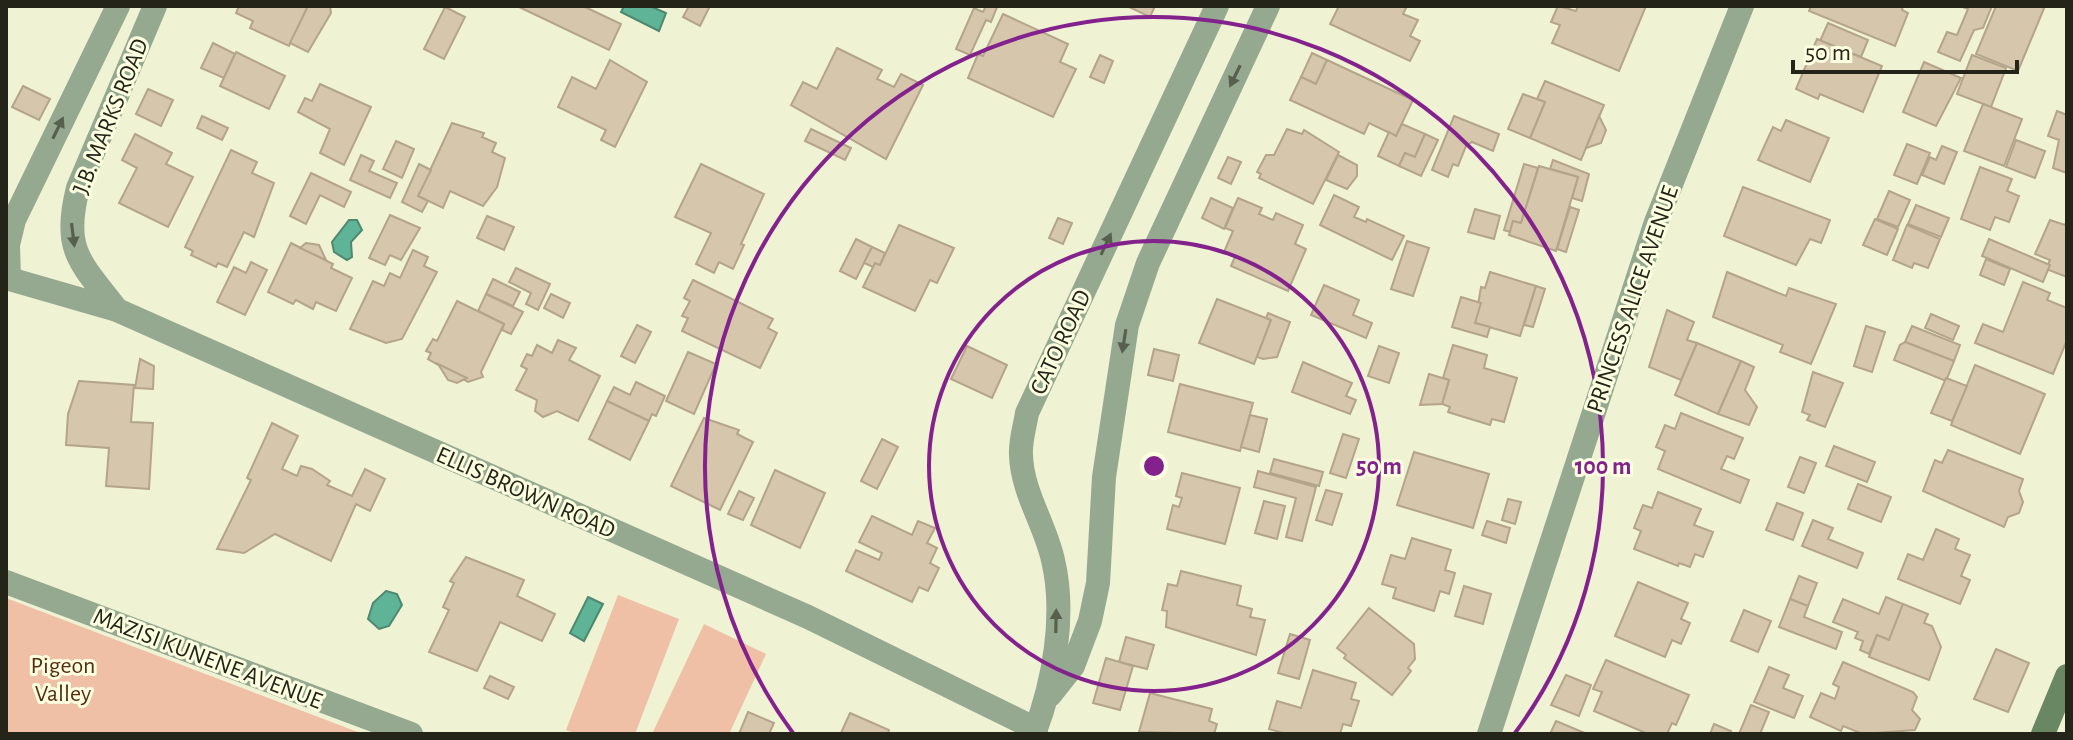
<svg xmlns="http://www.w3.org/2000/svg" width="2073" height="740" viewBox="0 0 2073 740" font-family="'Alegreya Sans',sans-serif">
	<style>
		.green { fill: #efc0a6 }
		.water { fill: #5fb396; stroke: #4d8870; stroke-width: 2 }
		.building { fill: #d5c6ac; stroke: #b3a48a; stroke-width: 2 }
		.lines { fill: none; stroke-linecap: round; stroke-linejoin: round }
		.street { stroke: #95a990; stroke-width: 24 }
		.secondary { stroke: #698762; stroke-width: 24 }
		.oneway { fill: #57604f }
		.ring { fill: none; stroke: #83228c; stroke-width: 4 }
		.labels { text-anchor: middle; stroke-width: 6; stroke-linejoin: round; paint-order: stroke }
		.street-label { font-size: 24px; fill: #242419; stroke: #fdffe1 }
		.park-label { font-size: 24px; fill: #572d10; stroke: #fdffe1 }
		.centre { fill: #83228c; stroke: #fdffe1; stroke-width: 4 }
		.ring-label { font-size: 24px; text-anchor: middle; font-weight: bold; fill: #83228c; stroke: #fdffe1; stroke-width: 6; stroke-linejoin: round; paint-order: stroke }
	</style>
	<rect width="100%" height="100%" fill="#f0f2d4"/>
	<g class="green">
		<path d="M618,595L679,619L635,734H577L566,730Z"/>
		<path d="M6,598L363,734H6Z"/>
		<path d="M704,624L766,654L729,734H652Z"/>
	</g>
	<g class="water">
		<path d="M624,6H650L666,13L659,31L621,12Z"/>
		<path d="M349,220H357L362,230L351,242L352,257L347,260L334,252L332,242Z"/>
		<path d="M386,591L397,594L402,605L389,626L379,629L368,619L373,603Z"/>
		<path d="M588,597L603,604L584,641L570,633Z"/>
	</g>
	<g class="building">
		<path d="M239,6H308L289,46L250,28L253,21L236,13Z"/>
		<path d="M308,6H330L331,13L308,52L290,43Z"/>
		<path d="M517,6H583L621,24L609,50Z"/>
		<path d="M689,6H710L700,26L683,17Z"/>
		<path d="M986,6L997,7L991,22L986,20L970,55L956,49L974,8L983,12Z"/>
		<path d="M1127,6H1155L1150,17Z"/>
		<path d="M1339,6H1407L1403,14L1418,20L1410,36L1420,41L1410,61L1330,24Z"/>
		<path d="M1558,6L1576,11L1578,6H1646L1619,71L1552,43L1560,25L1551,22Z"/>
		<path d="M1811,6H1903L1902,10L1908,13L1895,46L1809,11Z"/>
		<path d="M1960,6H1992L1983,28L1974,30L1960,61L1938,52L1947,32L1957,35L1968,9Z"/>
		<path d="M1996,6H2045L2018,71L1976,54Z"/>
		<path d="M445,7L465,17L444,59L424,49Z"/>
		<path d="M1003,14L1068,44L1060,62L1076,69L1053,117L968,78L978,54L983,56Z"/>
		<path d="M1828,23L1868,40L1861,57L1820,41Z"/>
		<path d="M1817,39L1882,66L1863,112L1820,94L1818,99L1796,89Z"/>
		<path d="M213,43L235,54L224,78L201,68Z"/>
		<path d="M837,48L882,70L877,79L894,87L901,74L923,85L886,159L791,105L803,82L817,89Z"/>
		<path d="M236,52L285,76L269,109L220,86Z"/>
		<path d="M1312,53L1327,60L1316,84L1301,77Z"/>
		<path d="M1100,55L1113,61L1104,83L1090,77Z"/>
		<path d="M1972,55L2006,68L1991,107L1957,94Z"/>
		<path d="M610,60L647,82L615,147L601,140L606,130L558,107L572,77L596,89Z"/>
		<path d="M1327,60L1413,100L1396,136L1369,123L1364,134L1290,100L1301,77L1316,84Z"/>
		<path d="M1924,62L1961,78L1936,126L1903,112Z"/>
		<path d="M1545,81L1604,105L1581,160L1530,138L1545,102L1537,99Z"/>
		<path d="M320,84L371,107L344,165L320,153L330,129L298,112L305,98L312,101Z"/>
		<path d="M23,86L50,99L39,120L12,107Z"/>
		<path d="M148,89L173,100L161,126L136,114Z"/>
		<path d="M1523,94L1545,102L1530,138L1508,129Z"/>
		<path d="M1983,104L2022,119L2004,166L1964,151Z"/>
		<path d="M2057,111L2067,115V173L2053,168L2059,140L2048,136Z"/>
		<path d="M202,116L228,128L222,140L197,128Z"/>
		<path d="M1454,116L1499,134L1493,151L1472,142L1466,146L1458,166L1453,164L1448,177L1432,170Z"/>
		<path d="M1599,116L1606,130L1601,143L1586,148Z"/>
		<path d="M1786,120L1829,138L1810,182L1758,160L1773,127L1781,131Z"/>
		<path d="M452,123L484,133L482,137L496,143L492,152L505,158L497,187L483,206L450,191L443,208L418,196Z"/>
		<path d="M1402,124L1425,134L1415,157L1405,153L1399,166L1378,156L1389,132L1396,136Z"/>
		<path d="M811,129L851,148L845,160L805,141Z"/>
		<path d="M1287,129L1302,134L1304,130L1339,152L1313,204L1259,178L1261,174L1257,172L1266,155H1274Z"/>
		<path d="M135,134L172,153L166,164L193,177L168,227L119,203L137,168L122,160Z"/>
		<path d="M1425,134L1438,140L1421,176L1399,166L1405,153L1415,157Z"/>
		<path d="M2016,140L2045,151L2035,178L2006,167Z"/>
		<path d="M396,141L414,149L402,178L383,169Z"/>
		<path d="M1907,144L1930,153L1917,184L1894,175Z"/>
		<path d="M1942,146L1957,152L1944,184L1922,175L1930,157L1936,160Z"/>
		<path d="M231,150L257,162L252,173L274,183L254,237L244,232L227,267L218,263L216,267L191,255L193,251L185,247Z"/>
		<path d="M361,155L374,161L369,171L397,183L390,198L350,180Z"/>
		<path d="M1338,155L1357,165V176L1347,189L1326,180Z"/>
		<path d="M1228,157L1241,162L1231,184L1218,178Z"/>
		<path d="M1553,160L1589,174L1582,201L1572,198L1578,177L1550,169Z"/>
		<path d="M419,164L431,170L418,196L428,201L422,212L402,202Z"/>
		<path d="M701,164L764,194L741,244L744,245L733,269L719,262L714,273L696,264L711,233L675,217Z"/>
		<path d="M1524,164L1538,168L1521,223L1513,221L1510,232L1504,230Z"/>
		<path d="M1539,166L1578,177L1556,251L1509,235L1513,221L1521,223Z"/>
		<path d="M1980,167L2012,179L2007,191L2019,196L2009,222L1995,217L1990,230L1961,219Z"/>
		<path d="M311,173L351,192L344,207L320,195L306,224L290,216Z"/>
		<path d="M1743,187L1830,220L1821,243L1810,239L1796,265L1724,236Z"/>
		<path d="M1889,191L1910,200L1898,227L1877,219Z"/>
		<path d="M1334,195L1359,207L1354,217L1366,222L1367,219L1404,236L1392,260L1320,225Z"/>
		<path d="M1211,198L1233,208L1224,229L1202,218Z"/>
		<path d="M1238,198L1262,208L1259,214L1273,220L1276,213L1303,225L1295,244L1306,249L1288,291L1231,266L1235,257L1224,252L1233,231L1225,228Z"/>
		<path d="M1916,205L1949,218L1941,237L1908,224Z"/>
		<path d="M1570,207L1579,210L1566,252L1557,249Z"/>
		<path d="M1475,209L1500,216L1494,239L1468,232Z"/>
		<path d="M390,215L420,228L401,260L390,255L385,265L369,258Z"/>
		<path d="M487,216L514,227L504,250L477,238Z"/>
		<path d="M1058,218L1072,223L1063,244L1049,238Z"/>
		<path d="M1875,219L1898,229L1887,255L1863,245Z"/>
		<path d="M2050,220L2065,225L2067,220V277L2046,269L2050,260L2035,254Z"/>
		<path d="M899,225L954,248L937,283L930,280L915,311L863,287L875,263L880,265Z"/>
		<path d="M1907,225L1940,239L1928,268L1914,263L1912,268L1893,260Z"/>
		<path d="M856,239L872,247L856,279L840,271Z"/>
		<path d="M1989,239L2050,265L2043,282L1982,256Z"/>
		<path d="M1407,241L1429,248L1413,296L1391,289Z"/>
		<path d="M291,243L333,264L331,268L352,278L336,311L316,302L313,309L296,300L293,304L268,292Z"/>
		<path d="M306,243L319,245L326,260L300,248Z"/>
		<path d="M872,247L885,253L880,265L875,263L873,267L864,263Z"/>
		<path d="M413,250L428,257L424,266L437,272L402,339L386,343L350,329L373,281L384,286L390,273L400,278Z"/>
		<path d="M1986,259L2010,269L2004,285L1980,275Z"/>
		<path d="M251,262L267,270L245,315L217,302L234,267L246,273Z"/>
		<path d="M516,268L550,284L538,310L526,304L531,293L509,282Z"/>
		<path d="M1490,272L1536,286L1520,336L1475,323L1481,287L1485,288Z"/>
		<path d="M1727,272L1786,296L1789,288L1836,304L1811,364L1780,352L1783,345L1713,317Z"/>
		<path d="M493,279L520,292L513,306L486,294Z"/>
		<path d="M693,280L773,319L768,328L777,333L760,368L682,331L688,318L682,316L690,301L684,298Z"/>
		<path d="M2023,282L2050,293L2047,300L2067,308V340L2053,374L1975,343L1983,324L2003,332Z"/>
		<path d="M1324,285L1359,300L1353,315L1372,323L1366,338L1311,315Z"/>
		<path d="M1536,286L1545,289L1533,327L1524,325Z"/>
		<path d="M486,294L523,312L511,334L502,330L504,324L478,311Z"/>
		<path d="M551,294L570,303L563,318L544,308Z"/>
		<path d="M1461,297L1481,303L1475,323L1490,327L1487,337L1452,327Z"/>
		<path d="M1217,299L1271,320L1254,364L1199,343Z"/>
		<path d="M457,301L504,324L481,372L483,377L468,382L428,359L431,353L426,351L433,339L437,341Z"/>
		<path d="M1667,310L1694,322L1687,340L1697,343L1681,380L1649,367Z"/>
		<path d="M1268,313L1290,322L1277,357L1263,359L1257,357L1271,320L1266,318Z"/>
		<path d="M1931,314L1959,326L1953,340L1925,328Z"/>
		<path d="M637,325L651,332L635,363L621,356Z"/>
		<path d="M1866,326L1885,332L1872,372L1854,366Z"/>
		<path d="M1912,326L1960,345L1954,361L1905,342Z"/>
		<path d="M558,340L576,348L569,360L600,376L578,421L557,411L543,417L535,411L537,400L516,390L527,369L521,366L527,354L532,356L537,345L552,353Z"/>
		<path d="M1905,342L1954,361L1946,381L1894,360L1900,345Z"/>
		<path d="M1697,343L1741,361L1718,414L1675,395Z"/>
		<path d="M1453,345L1487,355L1484,368L1517,378L1504,422L1492,419L1490,425L1448,412L1450,407L1442,404L1449,380L1443,378Z"/>
		<path d="M967,346L1007,365L992,398L951,379Z"/>
		<path d="M1379,346L1399,353L1389,383L1368,376Z"/>
		<path d="M1154,349L1179,355L1173,381L1148,375Z"/>
		<path d="M688,352L716,364L694,414L666,401Z"/>
		<path d="M140,359L154,366L153,389L135,388Z"/>
		<path d="M1741,361L1754,367L1745,390L1757,407L1749,425L1718,414Z"/>
		<path d="M1303,362L1352,383L1346,396L1356,400L1350,414L1292,392Z"/>
		<path d="M438,364L467,378L457,383L448,380Z"/>
		<path d="M1975,365L2045,394L2020,454L1951,425Z"/>
		<path d="M1813,372L1843,383L1825,427L1807,420L1810,415L1802,412Z"/>
		<path d="M1429,374L1449,380L1442,404L1420,405Z"/>
		<path d="M1946,378L1967,386L1952,421L1931,413Z"/>
		<path d="M79,381L134,385L131,422L153,423L149,489L106,486L109,448L66,445L68,414Z"/>
		<path d="M636,382L665,396L656,416L652,414L649,421L607,401L614,387L630,395Z"/>
		<path d="M1180,384L1253,403L1240,451L1168,432Z"/>
		<path d="M607,401L649,421L630,460L589,439Z"/>
		<path d="M1681,413L1743,438L1734,459L1727,456L1721,469L1749,480L1740,503L1658,469L1665,451L1656,447L1665,425L1675,429Z"/>
		<path d="M1250,415L1267,419L1259,452L1241,447Z"/>
		<path d="M704,418L739,430L737,434L753,442L720,510L671,486Z"/>
		<path d="M272,423L298,436L282,469L297,476L301,466L312,469L330,481L327,485L352,496L365,469L385,479L370,511L356,504L331,561L275,534L244,553L217,549L251,480L247,478Z"/>
		<path d="M1343,434L1359,439L1346,478L1330,473Z"/>
		<path d="M882,439L898,447L877,489L861,481Z"/>
		<path d="M1834,446L1875,462L1867,482L1826,466Z"/>
		<path d="M1948,450L2023,479L2019,491L2023,502L2019,513L2008,517L2004,527L1923,491L1935,460L1942,463Z"/>
		<path d="M1414,452L1489,474L1473,528L1397,505Z"/>
		<path d="M1800,457L1816,463L1804,493L1788,487Z"/>
		<path d="M1274,459L1323,472L1319,486L1270,473Z"/>
		<path d="M775,470L825,493L800,548L751,525Z"/>
		<path d="M1258,471L1316,487L1302,541L1286,537L1296,498L1254,487Z"/>
		<path d="M1182,473L1240,488L1225,544L1167,529L1173,505L1179,507L1182,498L1176,496Z"/>
		<path d="M1858,484L1891,497L1881,522L1848,509Z"/>
		<path d="M1326,490L1342,494L1332,525L1316,520Z"/>
		<path d="M739,491L754,498L743,520L728,514Z"/>
		<path d="M1658,492L1701,509L1694,525L1713,532L1703,557L1695,554L1690,567L1679,563L1678,566L1634,549L1641,531L1634,528L1643,505L1652,508Z"/>
		<path d="M1508,499L1521,502L1515,524L1502,520Z"/>
		<path d="M1264,501L1285,506L1277,539L1255,533Z"/>
		<path d="M1777,503L1803,513L1793,540L1766,530Z"/>
		<path d="M872,516L912,535L918,521L935,528L927,543L937,548L930,563L939,568L928,591L919,587L912,602L846,571L856,550L879,560L882,553L859,542Z"/>
		<path d="M1813,520L1833,528L1828,539L1863,553L1857,568L1802,546Z"/>
		<path d="M1487,521L1510,528L1506,543L1482,535Z"/>
		<path d="M1936,529L1959,539L1955,549L1970,555L1961,576L1970,580L1960,604L1898,579L1908,554L1923,560Z"/>
		<path d="M1412,538L1451,550L1445,570L1455,573L1449,594L1440,591L1434,611L1393,598L1396,588L1382,584L1391,555L1405,559Z"/>
		<path d="M466,557L524,580L517,596L555,614L542,641L500,622L477,671L429,652L449,610L443,607L454,583L450,581Z"/>
		<path d="M1181,571L1241,586L1237,605L1252,609L1250,617L1265,620L1256,655L1166,627L1167,611L1162,610L1168,584L1177,586Z"/>
		<path d="M1799,576L1817,583L1808,606L1790,599Z"/>
		<path d="M1638,582L1688,603L1681,619L1690,623L1681,644L1672,640L1665,657L1615,636Z"/>
		<path d="M1464,586L1491,594L1483,624L1455,616Z"/>
		<path d="M1886,597L1903,604L1889,640L1877,635L1869,654L1860,650L1863,641L1855,638L1858,632L1833,622L1843,599L1879,614Z"/>
		<path d="M1790,599L1808,606L1804,617L1842,632L1836,649L1779,627Z"/>
		<path d="M1903,604L1928,614L1924,623L1932,626L1941,647L1929,680L1869,657L1877,635L1889,640Z"/>
		<path d="M1369,608L1414,644L1415,659L1408,668L1411,671L1392,695L1344,658L1346,655L1337,648Z"/>
		<path d="M1744,610L1771,621L1758,652L1731,641Z"/>
		<path d="M1290,634L1310,640L1299,679L1278,673Z"/>
		<path d="M1126,637L1154,645L1147,669L1119,662Z"/>
		<path d="M1996,649L2029,663L2008,712L1974,699Z"/>
		<path d="M1106,658L1133,666L1120,710L1093,703Z"/>
		<path d="M1606,660L1689,695L1676,725L1672,723L1667,734H1648L1594,711L1602,692L1593,689Z"/>
		<path d="M1843,662L1913,692L1917,697L1912,710L1920,719L1915,730L1863,734L1843,726L1841,731L1810,717L1821,693L1835,699L1839,687L1833,684Z"/>
		<path d="M1769,667L1789,675L1783,688L1803,696L1794,718L1754,702Z"/>
		<path d="M1313,670L1356,683L1351,699L1359,701L1351,726L1343,724L1340,734H1286L1269,729L1277,701L1301,708Z"/>
		<path d="M1566,675L1591,685L1579,716L1551,705Z"/>
		<path d="M490,676L514,687L508,699L484,688Z"/>
		<path d="M1150,693L1212,709L1209,721L1217,724L1214,734L1139,732Z"/>
		<path d="M1751,705L1769,712L1760,734H1739Z"/>
		<path d="M748,712L774,723L769,734H739Z"/>
		<path d="M850,713L889,730L888,734H827L841,733Z"/>
		<path d="M1556,721L1587,734H1550Z"/>
		<path d="M1714,724L1731,731L1730,734H1710Z"/>
	</g>
	<g class="lines">
		<g class="street">
			<path d="M6,278L117,310L808,617L1036,729"/>
			<path d="M9,279L8,245L14,220L118,6"/>
			<path d="M117,310C80,262 62,250 78,188L155,6"/>
			<path d="M6,582L411,734"/>
			<path d="M1050,695L1073,666L1090,621L1098,583L1104,477L1127,325L1148,263L1268,6"/>
			<path d="M1034,734C1054,682 1066,615 1053,560C1045,524 1022,492 1021,455C1020,441 1025,426 1027,413L1217,6"/>
			<path d="M1489,734L1656,222L1742,6"/>
		</g>
		<path class="secondary" d="M2043,734L2067,676"/>
	</g>
	<defs><path id="oneway-solid" d="M-6-.8H1V-3.2L6.5 0L1 3.2V.8H-6Z" transform="scale(2)"/></defs>
	<g class="oneway">
		<use href="#oneway-solid" transform="translate(1235 76) rotate(116)"/>
		<use href="#oneway-solid" transform="translate(58 128) rotate(-64)"/>
		<use href="#oneway-solid" transform="translate(73 235) rotate(83)"/>
		<use href="#oneway-solid" transform="translate(1106 244) rotate(-65)"/>
		<use href="#oneway-solid" transform="translate(1124 341) rotate(99)"/>
		<use href="#oneway-solid" transform="translate(1056 621) rotate(-89)"/>
	</g>
	<g class="ring">
		<circle cx="1154" cy="466" r="225"/>
		<path d="M793 733A449 449 0 1 1 1515 733"/>
	</g>
	<g class="labels">
		<g class="street-label">
			<text transform="translate(110 116) rotate(-68)" y="8">J.B. MARKS ROAD</text>
			<text transform="translate(1632 299) rotate(-71)" y="8">PRINCESS ALICE AVENUE</text>
			<text transform="translate(1060 342) rotate(-65)" y="8">CATO ROAD</text>
			<text transform="translate(526 492) rotate(24)" y="8">ELLIS BROWN ROAD</text>
			<text transform="translate(208 658) rotate(21)" y="8">MAZISI KUNENE AVENUE</text>
		</g>
		<g class="park-label">
			<text x="63" y="673">Pigeon<tspan x="63" dy="28">Valley</tspan></text>
		</g>
	</g>
	<circle cx="1154" cy="466" r="12" class="centre"/>
	<g class="ring-label">
		<text x="1379" y="474">50 m</text>
		<text x="1603" y="474">100 m</text>
	</g>
	<rect width="2073" height="740" fill="none" stroke="#242419" stroke-width="16"/>
	<path d="M1793 60v12h224v-12" fill="none" stroke="#242419" stroke-width="4"/>
	<text x="1805" y="60" font-size="24" fill="#242419" stroke="#fdffe1" stroke-width="6" paint-order="stroke">50 m</text>
</svg>
